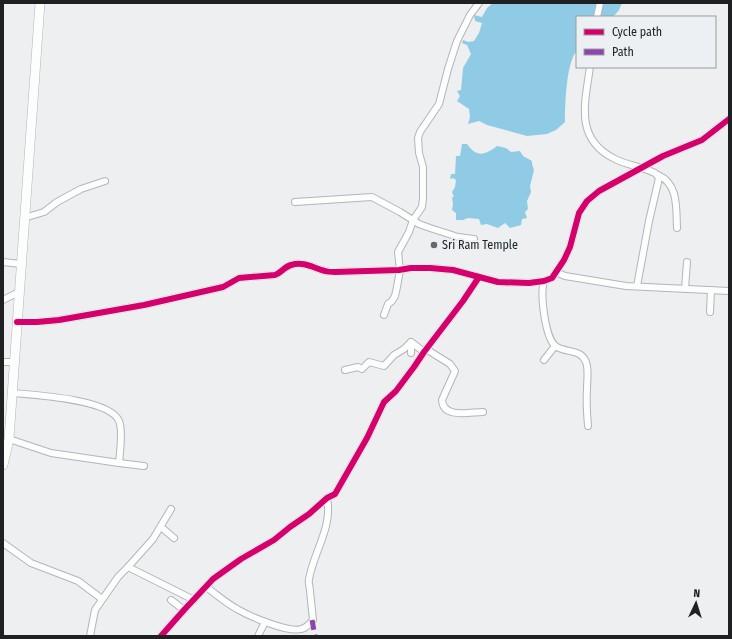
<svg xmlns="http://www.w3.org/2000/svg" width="732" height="639" viewBox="0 0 732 639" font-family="'Fira Sans Condensed',sans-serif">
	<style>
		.water { fill: #8fcbe4 }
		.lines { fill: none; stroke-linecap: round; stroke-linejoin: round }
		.street-casing { stroke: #b4b5b7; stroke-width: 8 }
		.primary-casing { stroke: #b4b5b7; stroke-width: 10 }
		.street { stroke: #fcfdfd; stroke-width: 6 }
		.primary { stroke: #fcfdfd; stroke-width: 9 }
		.quiet { stroke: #8e44ad; stroke-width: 5; stroke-dasharray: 10 5; stroke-linecap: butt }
		.cycleway-casing { stroke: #ecf0f2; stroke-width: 8 }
		.cycleway { stroke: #d6006c; stroke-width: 6 }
		.poi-dot { fill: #66686a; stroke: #ecf0f2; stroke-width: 1.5 }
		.labels { text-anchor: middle; stroke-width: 4; stroke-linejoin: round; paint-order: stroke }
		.poi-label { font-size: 12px; fill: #1e2021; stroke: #ecf0f2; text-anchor: start }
	</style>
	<rect width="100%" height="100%" fill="#edeff1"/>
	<g class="water">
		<path d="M493,3H622L619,10L613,17H577V51C566,61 565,107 565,122L556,130L547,134L527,136L487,125L479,121L468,124L470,117L469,109L457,101L460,96L457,91L461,90L463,68L471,54L467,45L462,43L463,40L468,42L474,41L479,33L482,23L475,21L474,15L482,17L487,8Z"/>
		<path d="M462,144H467C477,158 485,155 497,146L506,148L511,152L520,151L523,156L532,161V164L534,170L530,186L531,192L527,201L528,209L525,212L527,218L522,219L521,225L510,228L505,223L498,228L487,224L481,225L479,219L468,218L463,220H456V213L452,210L453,204L452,197H454L452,192L455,187L456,180L453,178L450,179L451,174H455L456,156H460Z"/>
	</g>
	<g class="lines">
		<defs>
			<g id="street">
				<path d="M597,17L600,3"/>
				<path d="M590,67C585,103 574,139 615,159C627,165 642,167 655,173L659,178L649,221L637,286"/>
				<path d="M658,175C679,184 676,209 677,228"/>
				<path d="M295,202L372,197L400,212L419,224L430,228L458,237L474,239"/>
				<path d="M24,218L44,212L57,202L81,189L105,181"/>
				<path d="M3,262L21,264"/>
				<path d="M556,272L565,276L626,286L729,291"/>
				<path d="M544,281C540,294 545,341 557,347C567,353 581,349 586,362C589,370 587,380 587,389C586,401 587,414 588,426"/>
				<path d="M685,289L687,262"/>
				<path d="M3,300L19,292"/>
				<path d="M710,312L711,290"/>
				<path d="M384,315L388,304L392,301L395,296L397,287L400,270L398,252L409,232L413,220L422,207L423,198V167L419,153L418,138L420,132L439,104L448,69L457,41L470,15L479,3"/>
				<path d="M17,322H37L59,320L144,305L223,287L239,278L275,275C281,273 284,267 291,265C305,261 313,268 325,271C328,272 332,272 335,272L399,270L411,268H430L453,270L498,282L529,283L544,281L552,278L564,260L570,247L579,213L587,201L599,191L663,156L702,140L729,119"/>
				<path d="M426,349L450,364L455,371L442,400C443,419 470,412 483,412"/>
				<path d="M411,353V342"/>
				<path d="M544,360L555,346"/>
				<path d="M3,362H15"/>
				<path d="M345,370L358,367L362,369L369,362L384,366L394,355L404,349L411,342L424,352"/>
				<path d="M12,393C34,395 110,399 119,421C123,429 120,453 119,463"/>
				<path d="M9,439L51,453L119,463L144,466"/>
				<path d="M161,527L174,538"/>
				<path d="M3,543L31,563L78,581L102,599"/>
				<path d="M128,567L194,600"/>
				<path d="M206,587C216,594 226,603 237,609C249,616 288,633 301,629C307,628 309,624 313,620C312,610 311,601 310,591C310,587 308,583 309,579C314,551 333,527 327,498"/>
				<path d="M171,600L184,610"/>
				<path d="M90,636L95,610L118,577L128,567L153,539L171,509"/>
				<path d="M161,636L184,610L213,579L241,559L274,540L290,527L309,514L327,498L335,494L367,438L384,402L396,391L414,367L424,352L463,301L479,277"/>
				<path d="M258,636L265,622"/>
			</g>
			<path id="primary" d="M3,465L9,439L40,3"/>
		</defs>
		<use href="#street" class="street-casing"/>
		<use href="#primary" class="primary-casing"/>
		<use href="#street" class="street"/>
		<use href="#primary" class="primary"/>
		<path class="quiet" d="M312,620L315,636"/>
		<defs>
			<g id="cycleway">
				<path d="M17,322H37L59,320L144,305L223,287L239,278L275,275C281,273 284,267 291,265C305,261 313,268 325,271C328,272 332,272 335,272L399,270L411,268H430L453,270L498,282L529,283L544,281L552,278L564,260L570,247L579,213L587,201L599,191L663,156L702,140L729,119"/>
				<path d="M161,636L184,610L213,579L241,559L274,540L290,527L309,514L327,498L335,494L367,438L384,402L396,391L414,367L424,352L463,301L479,277"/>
			</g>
		</defs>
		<use href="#cycleway" class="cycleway-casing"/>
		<use href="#cycleway" class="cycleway"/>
	</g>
	<circle class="poi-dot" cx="434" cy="245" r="4"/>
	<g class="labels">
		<g class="poi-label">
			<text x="442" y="249">Sri Ram Temple</text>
		</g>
	</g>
	<rect width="732" height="639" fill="none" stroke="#1e2021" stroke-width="8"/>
	<rect x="576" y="16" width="140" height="52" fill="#ecf0f2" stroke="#9a9d9e"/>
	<rect x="584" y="29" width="20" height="6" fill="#d6006c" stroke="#9a9d9e"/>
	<text x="612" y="36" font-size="12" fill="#1e2021">Cycle path</text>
	<rect x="584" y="49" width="20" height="6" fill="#8e44ad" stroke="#9a9d9e"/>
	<text x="612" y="56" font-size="12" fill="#1e2021">Path</text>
	<g transform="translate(696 603) rotate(4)" stroke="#ecf0f2" stroke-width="3" paint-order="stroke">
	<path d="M0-3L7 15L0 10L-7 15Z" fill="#1e2021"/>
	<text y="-6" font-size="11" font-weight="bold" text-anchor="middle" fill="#1e2021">N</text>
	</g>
</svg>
